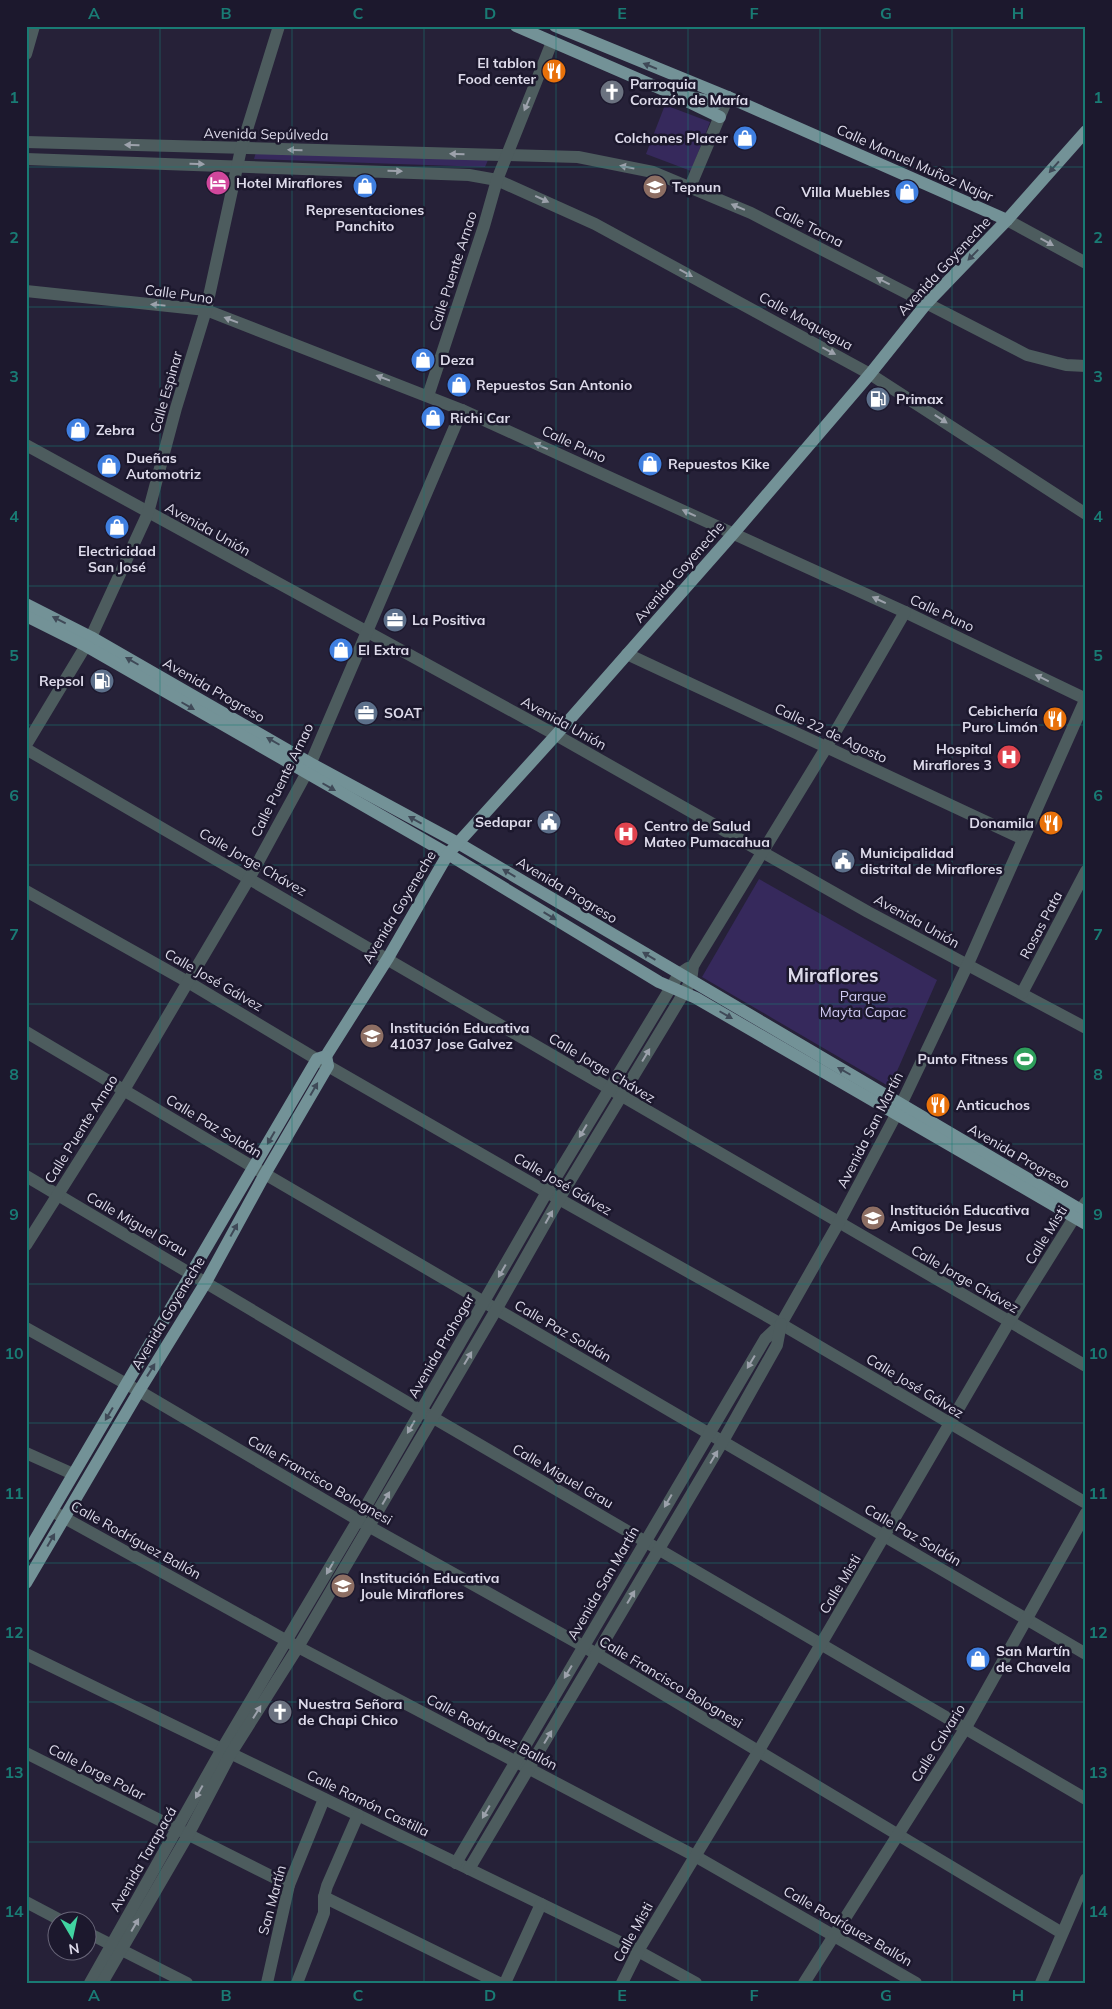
<svg xmlns="http://www.w3.org/2000/svg" width="1112" height="2009" viewBox="0 0 1112 2009" font-family="Mulish,sans-serif">
	<style>
		.green { fill: #36295c }
		.lines { fill: none; stroke-linecap: round; stroke-linejoin: round }
		.minor { stroke: #4d5c5e; stroke-width: 12 }
		.major { stroke: #739297; stroke-width: 12 }
		.oneway { fill: #3f4957 }
		.oneway2 { fill: #9ca1ab }
		.grid { fill: none; stroke: #197b74; stroke-width: 1; stroke-opacity: 0.55 }
		.labels { text-anchor: middle; stroke-width: 5; stroke-linejoin: round; paint-order: stroke }
		.poi-label { font-size: 14px; font-weight: bold; fill: #dddaea; stroke: #1c182d; text-anchor: start }
		.street-label { font-size: 14px; fill: #dddaea; stroke: #1c182d }
		.park-label { font-size: 14px; fill: #cec8f1; stroke: #1c182d }
		.district-label { font-size: 19px; font-weight: bold; fill: #dddaea; stroke: #1c182d }
		.neatline { fill: none; stroke: #197b74; stroke-width: 2 }
		.grid-label { font-size: 16px; text-anchor: middle; font-weight: bold; fill: #197b74 }
	</style>
	<rect width="100%" height="100%" fill="#262138"/>
	<g class="green">
		<path d="M665,105L710,122L691,171L646,154Z"/>
		<path d="M257,149L488,160L485,167L254,159Z"/>
		<path d="M759,879L937,980L890,1087L702,977Z"/>
	</g>
	<g class="lines">
		<g class="minor">
			<path d="M26,54L34,26"/>
			<path d="M26,142L578,157L653,172L751,213L1027,355L1066,365L1086,366"/>
			<path d="M26,159L469,175L497,180L595,224L870,374L1086,514"/>
			<path d="M690,187L728,97"/>
			<path d="M1007,220L1086,263"/>
			<path d="M26,291L206,310L462,410L905,612L1086,699"/>
			<path d="M428,396L484,226L497,180L552,42"/>
			<path d="M26,445L556,735L868,912L1086,1028"/>
			<path d="M627,654L1023,839"/>
			<path d="M26,745L91,637L148,513L176,408L206,310L241,149L279,26"/>
			<path d="M26,749C381,952 731,1163 1086,1366"/>
			<path d="M26,891L188,982L328,1066L559,1199L781,1324L1086,1503"/>
			<path d="M1022,993L1086,871"/>
			<path d="M26,1032L265,1174L1086,1654"/>
			<path d="M26,1176L420,1410L1086,1799"/>
			<path d="M26,1245L124,1090L250,877L306,774L462,410"/>
			<path d="M26,1328L139,1391L370,1527L583,1646L1062,1933"/>
			<path d="M26,1453L73,1474"/>
			<path d="M52,1511L298,1647L695,1856L916,1983"/>
			<path d="M26,1654L638,1951L696,1983"/>
			<path d="M26,1753L289,1885"/>
			<path d="M456,1863L765,1339L781,1324L839,1222L897,1113L967,966L1086,698"/>
			<path d="M469,1869L723,1441L777,1345L781,1324"/>
			<path d="M324,1897L499,1983"/>
			<path d="M26,1902L64,1922"/>
			<path d="M88,1933L187,1983"/>
			<path d="M90,1983L222,1749L358,1520L547,1192L679,974L688,968"/>
			<path d="M102,1983L188,1835L231,1753L298,1647L496,1310L559,1199L691,981L693,966L697,959L826,748L905,612"/>
			<path d="M267,1983L289,1885L324,1799"/>
			<path d="M297,1983L324,1913V1897L327,1886L358,1815"/>
			<path d="M505,1983L541,1904"/>
			<path d="M622,1983L638,1951L758,1752L1009,1322L1074,1218L1086,1202"/>
			<path d="M804,1983L965,1729L1086,1513"/>
			<path d="M1041,1983L1086,1879"/>
		</g>
		<g class="major">
			<path d="M516,26L666,91L717,103L728,97"/>
			<path d="M555,26L728,97L1007,220"/>
			<path d="M689,102L720,117"/>
			<path d="M26,604L91,637L310,763L458,843L1086,1213"/>
			<path d="M26,616L86,646L448,854L659,982L696,998L1086,1224"/>
			<path d="M26,1555L317,1059L326,1056L388,958L448,854L556,735L733,534L870,374L926,304L1007,220L1086,131"/>
			<path d="M26,1583L139,1391L206,1282L265,1174L328,1066L326,1056"/>
		</g>
	</g>
	<defs><path id="oneway-solid" d="M-6-.8H1V-3.2L6.5 0L1 3.2V.8H-6Z" transform="scale(1.25)"/></defs>
	<g class="oneway">
		<use href="#oneway-solid" transform="translate(650 66) rotate(-158)"/>
		<use href="#oneway-solid" transform="translate(1054 167) rotate(131)"/>
		<use href="#oneway-solid" transform="translate(973 255) rotate(134)"/>
		<use href="#oneway-solid" transform="translate(59 620) rotate(-153)"/>
		<use href="#oneway-solid" transform="translate(132 661) rotate(-150)"/>
		<use href="#oneway-solid" transform="translate(188 706) rotate(30)"/>
		<use href="#oneway-solid" transform="translate(273 741) rotate(-150)"/>
		<use href="#oneway-solid" transform="translate(329 787) rotate(30)"/>
		<use href="#oneway-solid" transform="translate(415 820) rotate(-151)"/>
		<use href="#oneway-solid" transform="translate(509 873) rotate(-149)"/>
		<use href="#oneway-solid" transform="translate(550 916) rotate(31)"/>
		<use href="#oneway-solid" transform="translate(649 956) rotate(-149)"/>
		<use href="#oneway-solid" transform="translate(726 1015) rotate(30)"/>
		<use href="#oneway-solid" transform="translate(844 1071) rotate(-150)"/>
		<use href="#oneway-solid" transform="translate(314 1089) rotate(-60)"/>
		<use href="#oneway-solid" transform="translate(271 1138) rotate(120)"/>
		<use href="#oneway-solid" transform="translate(234 1230) rotate(-61)"/>
		<use href="#oneway-solid" transform="translate(151 1370) rotate(-58)"/>
		<use href="#oneway-solid" transform="translate(109 1414) rotate(121)"/>
		<use href="#oneway-solid" transform="translate(51 1540) rotate(-60)"/>
	</g>
	<g class="oneway2">
		<use href="#oneway-solid" transform="translate(527 104) rotate(113)"/>
		<use href="#oneway-solid" transform="translate(132 145) rotate(-178)"/>
		<use href="#oneway-solid" transform="translate(295 150) rotate(-179)"/>
		<use href="#oneway-solid" transform="translate(457 154) rotate(-179)"/>
		<use href="#oneway-solid" transform="translate(197 164) rotate(2)"/>
		<use href="#oneway-solid" transform="translate(627 167) rotate(-169)"/>
		<use href="#oneway-solid" transform="translate(395 171) rotate(2)"/>
		<use href="#oneway-solid" transform="translate(542 199) rotate(25)"/>
		<use href="#oneway-solid" transform="translate(738 207) rotate(-157)"/>
		<use href="#oneway-solid" transform="translate(1047 242) rotate(29)"/>
		<use href="#oneway-solid" transform="translate(686 273) rotate(29)"/>
		<use href="#oneway-solid" transform="translate(883 281) rotate(-153)"/>
		<use href="#oneway-solid" transform="translate(158 305) rotate(-174)"/>
		<use href="#oneway-solid" transform="translate(231 320) rotate(-159)"/>
		<use href="#oneway-solid" transform="translate(829 351) rotate(28)"/>
		<use href="#oneway-solid" transform="translate(383 378) rotate(-159)"/>
		<use href="#oneway-solid" transform="translate(941 419) rotate(33)"/>
		<use href="#oneway-solid" transform="translate(541 446) rotate(-155)"/>
		<use href="#oneway-solid" transform="translate(689 513) rotate(-155)"/>
		<use href="#oneway-solid" transform="translate(879 600) rotate(-155)"/>
		<use href="#oneway-solid" transform="translate(1042 678) rotate(-154)"/>
		<use href="#oneway-solid" transform="translate(646 1055) rotate(-59)"/>
		<use href="#oneway-solid" transform="translate(583 1131) rotate(121)"/>
		<use href="#oneway-solid" transform="translate(549 1217) rotate(-61)"/>
		<use href="#oneway-solid" transform="translate(502 1271) rotate(120)"/>
		<use href="#oneway-solid" transform="translate(468 1358) rotate(-59)"/>
		<use href="#oneway-solid" transform="translate(751 1362) rotate(121)"/>
		<use href="#oneway-solid" transform="translate(411 1427) rotate(120)"/>
		<use href="#oneway-solid" transform="translate(714 1457) rotate(-59)"/>
		<use href="#oneway-solid" transform="translate(386 1498) rotate(-60)"/>
		<use href="#oneway-solid" transform="translate(668 1501) rotate(120)"/>
		<use href="#oneway-solid" transform="translate(330 1568) rotate(120)"/>
		<use href="#oneway-solid" transform="translate(631 1597) rotate(-59)"/>
		<use href="#oneway-solid" transform="translate(568 1672) rotate(121)"/>
		<use href="#oneway-solid" transform="translate(257 1712) rotate(-58)"/>
		<use href="#oneway-solid" transform="translate(548 1737) rotate(-59)"/>
		<use href="#oneway-solid" transform="translate(199 1792) rotate(119)"/>
		<use href="#oneway-solid" transform="translate(486 1812) rotate(120)"/>
		<use href="#oneway-solid" transform="translate(135 1925) rotate(-60)"/>
	</g>
	<path class="grid" d="M160,26V1983M292,26V1983M424,26V1983M556,26V1983M688,26V1983M820,26V1983M952,26V1983M26,167H1086M26,307H1086M26,446H1086M26,586H1086M26,725H1086M26,865H1086M26,1004H1086M26,1144H1086M26,1284H1086M26,1423H1086M26,1563H1086M26,1702H1086M26,1842H1086"/>
	<defs>
		<symbol id="restaurant-disc" viewBox="-11 -11 22 22"><circle r="9.5" fill="#e8710a" stroke="#1c182d"/><path d="M-5-6h1v4h1v-4h1v4h1v-4h1v5L-1.5 .5V6h-2V.5L-5-1ZM5-6V6H3V1.5H1.5Q1.5-4 5-6Z" fill="#fff"/></symbol>
		<symbol id="church-disc" viewBox="-11 -11 22 22"><circle r="9.5" fill="#6b7280" stroke="#1c182d"/><path d="M-1.2-6h2.4v3.5h3.3v2.4h-3.3V6h-2.4V-.1h-3.3v-2.4h3.3Z" fill="#fff"/></symbol>
		<symbol id="shop-disc" viewBox="-11 -11 22 22"><circle r="9.5" fill="#3f7fe0" stroke="#1c182d"/><path d="M-5-2.5h2.3a2.7 3.5 0 0 1 5.4 0H5L5.5 6h-11ZM-1.5-2.5h3a1.5 2.3 0 0 0-3 0Z" fill="#fff"/></symbol>
		<symbol id="hotel-disc" viewBox="-11 -11 22 22"><circle r="9.5" fill="#d1479c" stroke="#1c182d"/><path d="M-6-4.5h1.5V1H6V5H4.5V3h-9V5H-6ZM-4 0a1.8 1.8 0 1 1 3.6 0ZM.5 0V-2.5h3Q6-2.5 6 0Z" fill="#fff"/></symbol>
		<symbol id="school-disc" viewBox="-11 -11 22 22"><circle r="9.5" fill="#8d6e63" stroke="#1c182d"/><path d="M0-5L7-2L0 1L-7-2ZM-4 1L0 2.5L4 1V4Q0 6-4 4Z" fill="#fff"/></symbol>
		<symbol id="fuel-disc" viewBox="-11 -11 22 22"><circle r="9.5" fill="#5c6f8a" stroke="#1c182d"/><path d="M-5.5-6h7V0h2V4h1.3V-2.5L3-4.5l.8-.8L6-3V5H2.5V1h-1V6h-7ZM-4.2-4.7v3.2H.2V-4.7Z" fill="#fff"/></symbol>
		<symbol id="office-disc" viewBox="-11 -11 22 22"><circle r="9.5" fill="#5c6f8a" stroke="#1c182d"/><path d="M-6-3h4V-5.5h4V-3h4V5H-6ZM-1-4.5V-3h2v-1.5ZM-6 0V1H6V0Z" fill="#fff"/></symbol>
		<symbol id="hospital-disc" viewBox="-11 -11 22 22"><circle r="9.5" fill="#e0444e" stroke="#1c182d"/><path d="M-5-5h3v3.5h4V-5h3V5h-3V1.5h-4V5h-3Z" fill="#fff"/></symbol>
		<symbol id="civic-disc" viewBox="-11 -11 22 22"><circle r="9.5" fill="#5c6f8a" stroke="#1c182d"/><path d="M-.6-6.5H3V-4.5H.6V-3L4-1V1h2V6H-6V1h2V-1L-.6-3ZM-1.2 2.5V6h2.4V2.5Z" fill="#fff"/></symbol>
		<symbol id="stadium-disc" viewBox="-11 -11 22 22"><circle r="9.5" fill="#2e9e5b" stroke="#1c182d"/><path d="M0-5a6.5 5 0 1 0 0 10a6.5 5 0 1 0 0-10ZM-3.5-1.8h7v3.6h-7Z" fill="#fff"/></symbol>
	</defs>
	<g fill-rule="evenodd">
		<use href="#restaurant-disc" x="540" y="57" width="28" height="28"/>
		<use href="#church-disc" x="598" y="78" width="28" height="28"/>
		<use href="#shop-disc" x="731" y="124" width="28" height="28"/>
		<use href="#hotel-disc" x="204" y="169" width="28" height="28"/>
		<use href="#shop-disc" x="351" y="172" width="28" height="28"/>
		<use href="#school-disc" x="641" y="173" width="28" height="28"/>
		<use href="#shop-disc" x="893" y="178" width="28" height="28"/>
		<use href="#shop-disc" x="409" y="346" width="28" height="28"/>
		<use href="#shop-disc" x="445" y="371" width="28" height="28"/>
		<use href="#fuel-disc" x="864" y="385" width="28" height="28"/>
		<use href="#shop-disc" x="419" y="404" width="28" height="28"/>
		<use href="#shop-disc" x="64" y="416" width="28" height="28"/>
		<use href="#shop-disc" x="636" y="450" width="28" height="28"/>
		<use href="#shop-disc" x="95" y="452" width="28" height="28"/>
		<use href="#shop-disc" x="103" y="513" width="28" height="28"/>
		<use href="#office-disc" x="381" y="606" width="28" height="28"/>
		<use href="#shop-disc" x="327" y="636" width="28" height="28"/>
		<use href="#fuel-disc" x="88" y="667" width="28" height="28"/>
		<use href="#office-disc" x="352" y="699" width="28" height="28"/>
		<use href="#restaurant-disc" x="1041" y="705" width="28" height="28"/>
		<use href="#hospital-disc" x="995" y="743" width="28" height="28"/>
		<use href="#civic-disc" x="535" y="808" width="28" height="28"/>
		<use href="#restaurant-disc" x="1037" y="809" width="28" height="28"/>
		<use href="#hospital-disc" x="612" y="820" width="28" height="28"/>
		<use href="#civic-disc" x="829" y="847" width="28" height="28"/>
		<use href="#school-disc" x="358" y="1022" width="28" height="28"/>
		<use href="#stadium-disc" x="1011" y="1045" width="28" height="28"/>
		<use href="#restaurant-disc" x="924" y="1091" width="28" height="28"/>
		<use href="#school-disc" x="859" y="1204" width="28" height="28"/>
		<use href="#school-disc" x="329" y="1572" width="28" height="28"/>
		<use href="#shop-disc" x="964" y="1645" width="28" height="28"/>
		<use href="#church-disc" x="266" y="1698" width="28" height="28"/>
	</g>
	<g class="labels">
		<g class="poi-label">
			<text x="536" y="68" text-anchor="end">El tablon<tspan x="536" dy="16">Food center</tspan></text>
			<text x="630" y="89">Parroquia<tspan x="630" dy="16">Corazón de María</tspan></text>
			<text x="728" y="143" text-anchor="end">Colchones Placer</text>
			<text x="236" y="188">Hotel Miraflores</text>
			<text x="672" y="192">Tepnun</text>
			<text x="890" y="197" text-anchor="end">Villa Muebles</text>
			<text x="365" y="215" text-anchor="middle">Representaciones<tspan x="365" dy="16">Panchito</tspan></text>
			<text x="440" y="365">Deza</text>
			<text x="476" y="390">Repuestos San Antonio</text>
			<text x="896" y="404">Primax</text>
			<text x="450" y="423">Richi Car</text>
			<text x="96" y="435">Zebra</text>
			<text x="126" y="463">Dueñas<tspan x="126" dy="16">Automotriz</tspan></text>
			<text x="668" y="469">Repuestos Kike</text>
			<text x="117" y="556" text-anchor="middle">Electricidad<tspan x="117" dy="16">San José</tspan></text>
			<text x="412" y="625">La Positiva</text>
			<text x="358" y="655">El Extra</text>
			<text x="84" y="686" text-anchor="end">Repsol</text>
			<text x="1038" y="716" text-anchor="end">Cebichería<tspan x="1038" dy="16">Puro Limón</tspan></text>
			<text x="384" y="718">SOAT</text>
			<text x="992" y="754" text-anchor="end">Hospital<tspan x="992" dy="16">Miraflores 3</tspan></text>
			<text x="532" y="827" text-anchor="end">Sedapar</text>
			<text x="1034" y="828" text-anchor="end">Donamila</text>
			<text x="644" y="831">Centro de Salud<tspan x="644" dy="16">Mateo Pumacahua</tspan></text>
			<text x="860" y="858">Municipalidad<tspan x="860" dy="16">distrital de Miraflores</tspan></text>
			<text x="390" y="1033">Institución Educativa<tspan x="390" dy="16">41037 Jose Galvez</tspan></text>
			<text x="1008" y="1064" text-anchor="end">Punto Fitness</text>
			<text x="956" y="1110">Anticuchos</text>
			<text x="890" y="1215">Institución Educativa<tspan x="890" dy="16">Amigos De Jesus</tspan></text>
			<text x="360" y="1583">Institución Educativa<tspan x="360" dy="16">Joule Miraflores</tspan></text>
			<text x="996" y="1656">San Martín<tspan x="996" dy="16">de Chavela</tspan></text>
			<text x="298" y="1709">Nuestra Señora<tspan x="298" dy="16">de Chapi Chico</tspan></text>
		</g>
		<g class="street-label">
			<text transform="translate(266 134) rotate(1)" y="5">Avenida Sepúlveda</text>
			<text transform="translate(915 163) rotate(24)" y="5">Calle Manuel Muñoz Najar</text>
			<text transform="translate(809 226) rotate(27)" y="5">Calle Tacna</text>
			<text transform="translate(944 266) rotate(-47)" y="5">Avenida Goyeneche</text>
			<text transform="translate(453 271) rotate(-72)" y="5">Calle Puente Arnao</text>
			<text transform="translate(179 294) rotate(8)" y="5">Calle Puno</text>
			<text transform="translate(806 321) rotate(29)" y="5">Calle Moquegua</text>
			<text transform="translate(166 392) rotate(-74)" y="5">Calle Espinar</text>
			<text transform="translate(574 444) rotate(25)" y="5">Calle Puno</text>
			<text transform="translate(208 529) rotate(29)" y="5">Avenida Unión</text>
			<text transform="translate(679 572) rotate(-49)" y="5">Avenida Goyeneche</text>
			<text transform="translate(942 613) rotate(25)" y="5">Calle Puno</text>
			<text transform="translate(214 690) rotate(30)" y="5">Avenida Progreso</text>
			<text transform="translate(564 723) rotate(29)" y="5">Avenida Unión</text>
			<text transform="translate(831 733) rotate(25)" y="5">Calle 22 de Agosto</text>
			<text transform="translate(282 780) rotate(-64)" y="5">Calle Puente Arnao</text>
			<text transform="translate(253 862) rotate(30)" y="5">Calle Jorge Chávez</text>
			<text transform="translate(567 890) rotate(31)" y="5">Avenida Progreso</text>
			<text transform="translate(399 907) rotate(-59)" y="5">Avenida Goyeneche</text>
			<text transform="translate(917 921) rotate(29)" y="5">Avenida Unión</text>
			<text transform="translate(1041 925) rotate(-62)" y="5">Rosas Pata</text>
			<text transform="translate(214 980) rotate(30)" y="5">Calle José Gálvez</text>
			<text transform="translate(602 1068) rotate(31)" y="5">Calle Jorge Chávez</text>
			<text transform="translate(214 1126) rotate(31)" y="5">Calle Paz Soldán</text>
			<text transform="translate(81 1129) rotate(-58)" y="5">Calle Puente Arnao</text>
			<text transform="translate(870 1130) rotate(-63)" y="5">Avenida San Martín</text>
			<text transform="translate(1019 1156) rotate(30)" y="5">Avenida Progreso</text>
			<text transform="translate(563 1184) rotate(30)" y="5">Calle José Gálvez</text>
			<text transform="translate(137 1224) rotate(30)" y="5">Calle Miguel Grau</text>
			<text transform="translate(1046 1235) rotate(-58)" y="5">Calle Misti</text>
			<text transform="translate(965 1279) rotate(30)" y="5">Calle Jorge Chávez</text>
			<text transform="translate(168 1313) rotate(-59)" y="5">Avenida Goyeneche</text>
			<text transform="translate(563 1331) rotate(30)" y="5">Calle Paz Soldán</text>
			<text transform="translate(441 1346) rotate(-60)" y="5">Avenida Prohogar</text>
			<text transform="translate(915 1386) rotate(31)" y="5">Calle José Gálvez</text>
			<text transform="translate(563 1476) rotate(30)" y="5">Calle Miguel Grau</text>
			<text transform="translate(320 1480) rotate(30)" y="5">Calle Francisco Bolognesi</text>
			<text transform="translate(913 1535) rotate(30)" y="5">Calle Paz Soldán</text>
			<text transform="translate(136 1540) rotate(29)" y="5">Calle Rodríguez Ballón</text>
			<text transform="translate(603 1583) rotate(-60)" y="5">Avenida San Martín</text>
			<text transform="translate(840 1584) rotate(-59)" y="5">Calle Misti</text>
			<text transform="translate(671 1682) rotate(31)" y="5">Calle Francisco Bolognesi</text>
			<text transform="translate(492 1732) rotate(28)" y="5">Calle Rodríguez Ballón</text>
			<text transform="translate(938 1743) rotate(-58)" y="5">Calle Calvario</text>
			<text transform="translate(97 1772) rotate(27)" y="5">Calle Jorge Polar</text>
			<text transform="translate(368 1803) rotate(26)" y="5">Calle Ramón Castilla</text>
			<text transform="translate(143 1859) rotate(-60)" y="5">Avenida Tarapacá</text>
			<text transform="translate(272 1900) rotate(-75)" y="5">San Martín</text>
			<text transform="translate(848 1926) rotate(30)" y="5">Calle Rodríguez Ballón</text>
			<text transform="translate(633 1932) rotate(-61)" y="5">Calle Misti</text>
		</g>
		<g class="park-label">
			<text x="863" y="1001">Parque<tspan x="863" dy="16">Mayta Capac</tspan></text>
		</g>
		<g class="district-label">
			<text x="833" y="982">Miraflores</text>
		</g>
	</g>
	<rect width="1112" height="2009" fill="none" stroke="#1c182d" stroke-width="55"/>
	<g transform="translate(72 1936) rotate(171)"><circle r="24" fill="#1c182d" stroke="#696679"/>
	<path d="M0-4L9 19L0 12L-9 19Z" fill="#41d4a1"/>
	<text y="-8" font-size="14" font-weight="bold" text-anchor="middle" fill="#dddaea">N</text>
	</g>
	<rect x="28" y="28" width="1056" height="1954" class="neatline"/>
	<g class="grid-label">
		<text x="94" y="19">A</text>
		<text x="226" y="19">B</text>
		<text x="358" y="19">C</text>
		<text x="490" y="19">D</text>
		<text x="622" y="19">E</text>
		<text x="754" y="19">F</text>
		<text x="886" y="19">G</text>
		<text x="1018" y="19">H</text>
		<text x="14" y="103">1</text>
		<text x="1098" y="103">1</text>
		<text x="14" y="243">2</text>
		<text x="1098" y="243">2</text>
		<text x="14" y="382">3</text>
		<text x="1098" y="382">3</text>
		<text x="14" y="522">4</text>
		<text x="1098" y="522">4</text>
		<text x="14" y="661">5</text>
		<text x="1098" y="661">5</text>
		<text x="14" y="801">6</text>
		<text x="1098" y="801">6</text>
		<text x="14" y="940">7</text>
		<text x="1098" y="940">7</text>
		<text x="14" y="1080">8</text>
		<text x="1098" y="1080">8</text>
		<text x="14" y="1220">9</text>
		<text x="1098" y="1220">9</text>
		<text x="14" y="1359">10</text>
		<text x="1098" y="1359">10</text>
		<text x="14" y="1499">11</text>
		<text x="1098" y="1499">11</text>
		<text x="14" y="1638">12</text>
		<text x="1098" y="1638">12</text>
		<text x="14" y="1778">13</text>
		<text x="1098" y="1778">13</text>
		<text x="14" y="1917">14</text>
		<text x="1098" y="1917">14</text>
		<text x="94" y="2001">A</text>
		<text x="226" y="2001">B</text>
		<text x="358" y="2001">C</text>
		<text x="490" y="2001">D</text>
		<text x="622" y="2001">E</text>
		<text x="754" y="2001">F</text>
		<text x="886" y="2001">G</text>
		<text x="1018" y="2001">H</text>
	</g>
</svg>
